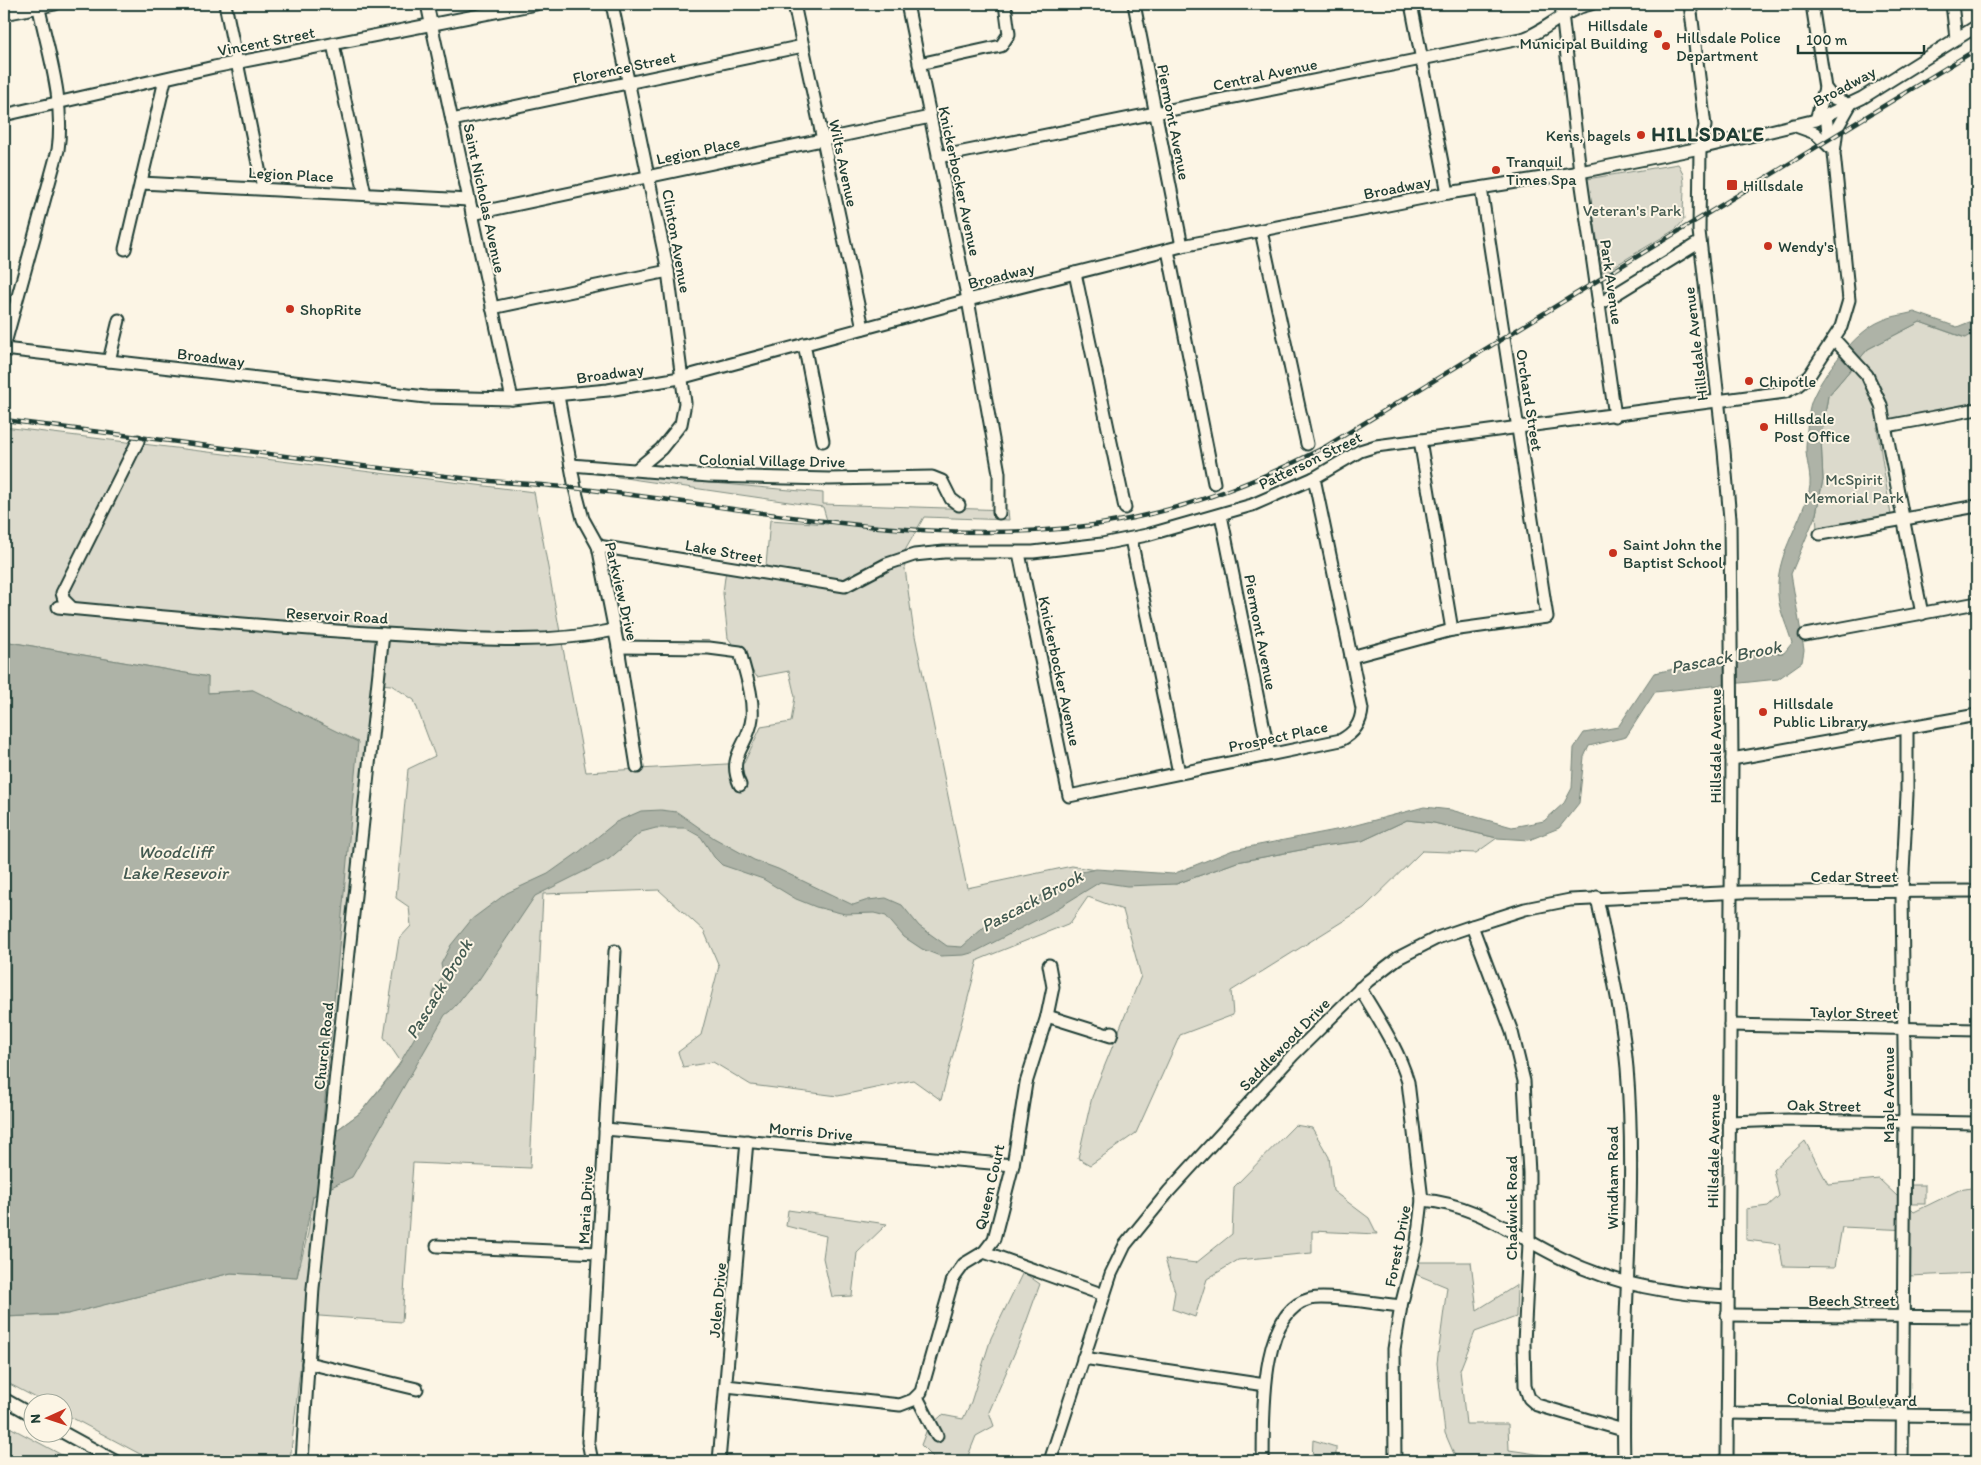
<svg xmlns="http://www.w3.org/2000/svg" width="1981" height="1465" viewBox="0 0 1981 1465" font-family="Itim,sans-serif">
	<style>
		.green { fill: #dcdacc; stroke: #7e8c80; fill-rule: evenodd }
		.water { fill: #aeb3a7; stroke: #758479 }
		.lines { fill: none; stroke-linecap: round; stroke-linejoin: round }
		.minor-casing { stroke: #1f3d34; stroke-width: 15 }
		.minor { stroke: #fcf5e5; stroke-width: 11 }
		.rail-casing { stroke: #1f3d34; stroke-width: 4.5 }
		.rail { stroke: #fcf5e5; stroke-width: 2.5; stroke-dasharray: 8; stroke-linecap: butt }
		.poi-dot { fill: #c8321e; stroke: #fcf5e5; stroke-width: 2 }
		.labels { text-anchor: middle; stroke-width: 4; stroke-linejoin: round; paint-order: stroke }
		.poi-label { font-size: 16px; fill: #1f3d34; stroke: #fcf5e5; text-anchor: start }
		.street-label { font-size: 16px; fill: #1f3d34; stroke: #fcf5e5 }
		.park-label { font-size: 16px; fill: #455c52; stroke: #fcf5e5 }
		.water-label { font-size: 18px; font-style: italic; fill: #435a51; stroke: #fcf5e5 }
		.district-label { font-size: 21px; font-weight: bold; letter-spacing: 1px; fill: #1f3d34; stroke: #fcf5e5 }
	</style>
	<rect width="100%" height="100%" fill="#fcf5e5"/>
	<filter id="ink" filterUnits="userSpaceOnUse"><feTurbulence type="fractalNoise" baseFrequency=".02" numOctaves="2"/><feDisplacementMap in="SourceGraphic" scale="10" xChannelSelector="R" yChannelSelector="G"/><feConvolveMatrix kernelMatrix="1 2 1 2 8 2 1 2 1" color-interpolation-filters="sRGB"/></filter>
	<g filter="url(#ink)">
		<g class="green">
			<path d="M1678,164C1689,179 1681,201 1684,220L1676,229L1603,273L1587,179Z"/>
			<path d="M1920,322L1965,338L1977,331V428L1974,408L1877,427L1891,515L1817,529L1816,514L1823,480L1821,438L1828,396L1868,349Z"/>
			<path d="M4,427L534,492L586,772L744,763L761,727L791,722L795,697L789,671L757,677L728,638L723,593L726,569L765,577L770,520L828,524L823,507L570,470L823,493V504L1008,510L1009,520L924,517L903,554L913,626L967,888L1072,866L1176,884L1237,862L1322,846L1362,841L1407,820L1434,823L1497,838L1476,853L1422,851L1364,908L1231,991L1233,1015L1180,1035L1136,1133L1090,1165L1078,1158L1092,1097L1141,976L1123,910L1088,897L1070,923L978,960L941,1100L913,1080L838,1096L751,1085L713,1062L683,1067L678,1052L701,1035L719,966L704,931L659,890L543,894L530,1168L413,1163L402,1322L306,1315L290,1461H153L63,1413L62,1402H44L4,1381V1317L62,1315L231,1273L297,1277L308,1233L320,1147L253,690L207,693L208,677L4,641ZM378,684L391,685L414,700L435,756L408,769L396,898L409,907L411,926L399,939L384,1037L401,1062L360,1113L334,1132Z"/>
			<path d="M1295,1125L1312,1128L1329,1157L1333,1191L1369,1218L1377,1234L1312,1231V1253L1238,1260L1207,1279L1195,1317L1172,1309L1175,1292L1165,1259L1196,1263L1232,1234L1234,1187Z"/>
			<path d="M1805,1141L1828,1184L1879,1179L1914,1212L1959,1190L1977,1187V1273L1909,1276L1910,1230L1842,1227L1835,1267L1783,1266L1779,1244L1746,1240V1209L1768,1206L1779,1196L1773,1170Z"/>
			<rect x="1911" y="1185" width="14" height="19"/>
			<path d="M788,1210L887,1224L857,1253L852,1296L832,1297L823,1258L826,1236L786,1226Z"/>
			<path d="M1418,1262H1471L1477,1310L1517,1285L1516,1317L1475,1332L1460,1370L1466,1424H1508L1509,1450L1550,1456L1549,1461H1457L1445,1433L1437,1363L1447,1287L1413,1273Z"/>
			<path d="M1023,1272L1040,1284L1018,1345L989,1412L994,1426L976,1436L966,1461H937L921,1445L927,1429L942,1415L963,1419L971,1402L991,1338Z"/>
			<path d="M4,1424L73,1461H4Z"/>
			<path d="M1313,1440L1336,1447V1461H1312Z"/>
		</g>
		<path class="water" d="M1914,312L1957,327L1977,319V331L1966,338L1920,322L1868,349L1828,396L1821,438L1823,480L1816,514L1791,574L1804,650L1802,662L1778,679L1655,692L1626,737L1589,746L1584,757L1579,803L1559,828L1529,840L1497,838L1434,823L1407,820L1362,841L1322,846L1237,862L1176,884L1127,886L1100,882L1050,913L975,952L964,955L940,956L922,949L904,937L886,916L874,913L845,914L816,907L796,899L763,879L722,865L714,857L701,837L685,828H656L641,832L609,859L535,896L478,981C462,992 461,1004 445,1015L352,1177L313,1196L297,1277L231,1273L68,1314L4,1317V641L208,677V693L253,690L358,742L322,1131L333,1133L360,1113L397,1068L432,1007L433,994L443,975L441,964L451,945L472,919L507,893L548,874L579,852L616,822L641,811L661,810L677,812L714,838L754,860L778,869L853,905L868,900L886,898L902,905L919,926L947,946L962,947L993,919L1041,896L1077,873L1096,869L1173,874L1233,850L1341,829L1424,807L1451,810L1512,827L1544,821L1564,803L1572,788L1574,748L1584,733L1618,727L1654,673L1740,656L1784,653L1792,643C1788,628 1779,611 1778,595C1775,556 1799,528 1809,491C1813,477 1805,460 1806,446C1807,432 1807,413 1812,400C1822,375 1856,331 1881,321C1891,316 1904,315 1914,312Z"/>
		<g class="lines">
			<defs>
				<g id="minor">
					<path d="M225,4L263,188"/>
					<path d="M427,4L512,399"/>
					<path d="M612,4L668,271L685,403L681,424L661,449L637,469"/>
					<path d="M794,4L863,328"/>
					<path d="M907,4L968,300L999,473V513"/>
					<path d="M1134,4L1182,246"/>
					<path d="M1411,4L1448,193"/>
					<path d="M1561,4L1580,172L1615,416"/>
					<path d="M1690,4L1705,126L1700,148L1699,231L1724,451L1730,519L1732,759L1727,1461"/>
					<path d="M1812,4L1825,88L1816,120"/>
					<path d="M1952,4L1956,38"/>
					<path d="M4,14L55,4"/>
					<path d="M333,44L365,194"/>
					<path d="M919,64L1001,46L1009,34L1005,4"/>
					<path d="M1825,88L1833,98L1850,105"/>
					<path d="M4,115L214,67L536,4"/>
					<path d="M1826,116L1830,147"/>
					<path d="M452,120L803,46"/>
					<path d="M1793,125L1815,133L1830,147"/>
					<path d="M938,157L1525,38C1549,29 1565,9 1591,4"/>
					<path d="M141,183L469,200"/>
					<path d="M472,214L930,117"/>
					<path d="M1261,231L1307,444"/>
					<path d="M125,249L165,80"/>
					<path d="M1168,250L1214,483"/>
					<path d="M1075,273L1125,508"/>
					<path d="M1598,305L1700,242"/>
					<path d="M492,308L668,271"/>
					<path d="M1834,339L1867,375L1881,405L1922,614"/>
					<path d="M804,344L823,441"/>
					<path d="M4,347L58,150C65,101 48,52 38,4"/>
					<path d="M4,349L426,397L512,399L608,390L680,378L968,300L1182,246L1448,193L1580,172L1700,148L1816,120L1862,98L1977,26"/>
					<path d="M109,361L119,320"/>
					<path d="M558,396L575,488L583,519L598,546L618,647L637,767"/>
					<path d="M1887,426L1977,409"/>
					<path d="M1420,440L1452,630"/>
					<path d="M571,465L709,476L829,479L932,477L942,481L951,499L959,505"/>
					<path d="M1221,515L1269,754"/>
					<path d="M1820,534L1977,506"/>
					<path d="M1131,539L1179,773"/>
					<path d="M598,546L845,586L887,564L914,555L944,552H1033L1102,544L1147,535L1252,505L1314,478L1360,451L1376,446L1785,392L1797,386L1809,376L1841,327L1849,300L1834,153L1837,128L1850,105"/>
					<path d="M1019,553L1069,796L1341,740C1354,733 1361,724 1362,709L1314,478"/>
					<path d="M58,607C173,618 288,629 403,635C474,639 544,645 615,630"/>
					<path d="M72,608L64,600L62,593L138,441"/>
					<path d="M1805,635L1977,603"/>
					<path d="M618,647L709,648L740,652C745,672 754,697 752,718C749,746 726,755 740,785"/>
					<path d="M1351,657L1452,630L1547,617L1481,188"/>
					<path d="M1732,759L1977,715"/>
					<path d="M1597,897C1608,954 1622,1011 1627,1068C1638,1199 1620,1331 1624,1461"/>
					<path d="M1472,926L1512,1032L1524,1081L1529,1173V1243L1524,1343L1525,1386L1529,1398L1537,1405L1623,1430"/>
					<path d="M1360,988C1378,1019 1398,1048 1408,1082L1422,1200L1417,1242L1401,1306L1394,1349L1395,1461"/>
					<path d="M1047,1016L1111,1036L1112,1032"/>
					<path d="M1730,1025L1977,1030"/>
					<path d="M1729,1122L1788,1120L1977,1123"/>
					<path d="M605,1129L1013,1165"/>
					<path d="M1422,1200C1478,1204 1516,1237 1565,1260C1616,1285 1671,1294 1727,1297"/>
					<path d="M437,1246L598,1253"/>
					<path d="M984,1252L1104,1295"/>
					<path d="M1727,1315L1977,1317"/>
					<path d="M1083,1358L1265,1385"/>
					<path d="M308,1363L417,1389"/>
					<path d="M726,1386L900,1405L913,1400L921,1392L953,1279L964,1264L984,1252L994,1239L1013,1165L1026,1083L1047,1016L1053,987L1049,965"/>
					<path d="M917,1397L937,1436"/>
					<path d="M4,1399L32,1415"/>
					<path d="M1727,1413L1977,1416"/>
					<path d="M62,1432L115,1461"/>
					<path d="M302,1461L313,1288L383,634"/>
					<path d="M592,1461L588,1442L615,951"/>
					<path d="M719,1461L747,1141"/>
					<path d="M1050,1461L1111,1274L1125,1245L1169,1191L1293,1055L1368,981L1398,958L1437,938L1472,926L1525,909L1570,900L1743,892L1977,891"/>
					<path d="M1263,1461C1264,1420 1258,1312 1310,1299C1328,1295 1379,1304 1401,1306"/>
					<path d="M1902,1461L1905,1122L1902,893L1907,794V729"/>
				</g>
			</defs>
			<use href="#minor" class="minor-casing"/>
			<use href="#minor" class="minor"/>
			<defs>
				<path id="rail" d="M4,420C160,439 316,461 472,479C506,483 540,484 573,488C738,505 903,545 1070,528C1159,519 1246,488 1325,447L1977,49"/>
			</defs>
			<use href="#rail" class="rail-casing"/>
			<use href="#rail" class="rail"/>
		</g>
	</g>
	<g class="poi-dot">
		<circle cx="1658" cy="34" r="5"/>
		<circle cx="1666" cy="46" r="5"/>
		<circle cx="1641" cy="135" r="5"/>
		<circle cx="1496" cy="170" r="5"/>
		<rect x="1726" y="179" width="12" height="12" rx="2.5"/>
		<circle cx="1768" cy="246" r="5"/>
		<circle cx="290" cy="309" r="5"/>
		<circle cx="1749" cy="381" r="5"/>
		<circle cx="1764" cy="427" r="5"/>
		<circle cx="1613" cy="553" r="5"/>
		<circle cx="1763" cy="712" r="5"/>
	</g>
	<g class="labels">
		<g class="poi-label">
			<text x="1648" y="31" text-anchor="end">Hillsdale<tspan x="1648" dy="18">Municipal Building</tspan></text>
			<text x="1676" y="43">Hillsdale Police<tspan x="1676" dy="18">Department</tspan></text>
			<text x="1631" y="141" text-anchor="end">Kens, bagels</text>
			<text x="1506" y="167">Tranquil<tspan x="1506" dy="18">Times Spa</tspan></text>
			<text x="1743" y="191">Hillsdale</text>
			<text x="1778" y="252">Wendy's</text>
			<text x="300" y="315">ShopRite</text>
			<text x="1759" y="387">Chipotle</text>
			<text x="1774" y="424">Hillsdale<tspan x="1774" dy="18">Post Office</tspan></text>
			<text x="1623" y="550">Saint John the<tspan x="1623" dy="18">Baptist School</tspan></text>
			<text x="1773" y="709">Hillsdale<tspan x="1773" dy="18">Public Library</tspan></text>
		</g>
		<g class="street-label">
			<text transform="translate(266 41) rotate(-11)" y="6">Vincent Street</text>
			<text transform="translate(624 67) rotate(-12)" y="6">Florence Street</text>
			<text transform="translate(1265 74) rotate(-12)" y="6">Central Avenue</text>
			<text transform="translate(1844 86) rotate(-28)" y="6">Broadway</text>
			<text transform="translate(1174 122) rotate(79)" y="6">Piermont Avenue</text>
			<text transform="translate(698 150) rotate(-12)" y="6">Legion Place</text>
			<text transform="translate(844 163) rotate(78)" y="6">Wilts Avenue</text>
			<text transform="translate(291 174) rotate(3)" y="6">Legion Place</text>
			<text transform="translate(960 181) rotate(78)" y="6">Knickerbocker Avenue</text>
			<text transform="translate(1397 187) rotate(-11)" y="6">Broadway</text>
			<text transform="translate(485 198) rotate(78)" y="6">Saint Nicholas Avenue</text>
			<text transform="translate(677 241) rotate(80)" y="6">Clinton Avenue</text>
			<text transform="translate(1001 275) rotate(-14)" y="6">Broadway</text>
			<text transform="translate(1612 282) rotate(82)" y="6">Park Avenue</text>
			<text transform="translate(1695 344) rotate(-97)" y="6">Hillsdale Avenue</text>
			<text transform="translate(211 357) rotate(7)" y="6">Broadway</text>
			<text transform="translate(610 373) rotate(-8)" y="6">Broadway</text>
			<text transform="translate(1530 400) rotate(81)" y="6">Orchard Street</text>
			<text transform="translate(772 460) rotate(1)" y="6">Colonial Village Drive</text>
			<text transform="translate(1310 460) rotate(-26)" y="6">Patterson Street</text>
			<text transform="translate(724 551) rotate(10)" y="6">Lake Street</text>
			<text transform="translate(622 591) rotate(77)" y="6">Parkview Drive</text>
			<text transform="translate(337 615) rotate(3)" y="6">Reservoir Road</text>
			<text transform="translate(1261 632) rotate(79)" y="6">Piermont Avenue</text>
			<text transform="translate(1060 671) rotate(78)" y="6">Knickerbocker Avenue</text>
			<text transform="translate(1278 736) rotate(-12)" y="6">Prospect Place</text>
			<text transform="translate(1715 746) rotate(-90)" y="6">Hillsdale Avenue</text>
			<text x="1854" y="882">Cedar Street</text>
			<text transform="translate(1854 1012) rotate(1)" y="6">Taylor Street</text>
			<text transform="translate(1284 1044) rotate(-46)" y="6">Saddlewood Drive</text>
			<text transform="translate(323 1046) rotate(-84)" y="6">Church Road</text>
			<text transform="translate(1888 1095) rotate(-90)" y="6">Maple Avenue</text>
			<text transform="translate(1824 1105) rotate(1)" y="6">Oak Street</text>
			<text transform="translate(811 1131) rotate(5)" y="6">Morris Drive</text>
			<text transform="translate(1713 1151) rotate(-89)" y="6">Hillsdale Avenue</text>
			<text transform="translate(1612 1178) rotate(-90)" y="6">Windham Road</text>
			<text transform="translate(989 1187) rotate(-77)" y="6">Queen Court</text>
			<text transform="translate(585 1205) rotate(-87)" y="6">Maria Drive</text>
			<text transform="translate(1511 1208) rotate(-90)" y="6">Chadwick Road</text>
			<text transform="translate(1397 1246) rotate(-79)" y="6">Forest Drive</text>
			<text transform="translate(717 1300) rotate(-85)" y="6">Jolen Drive</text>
			<text x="1852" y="1306">Beech Street</text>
			<text transform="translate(1852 1399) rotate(1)" y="6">Colonial Boulevard</text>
		</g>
		<g class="park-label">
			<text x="1632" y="216">Veteran's Park</text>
			<text x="1854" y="485">McSpirit<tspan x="1854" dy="18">Memorial Park</tspan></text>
		</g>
		<g class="water-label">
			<text transform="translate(1726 657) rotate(-11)" y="6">Pascack Brook</text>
			<text x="175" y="858">Woodcliff<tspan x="175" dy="21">Lake Resevoir</tspan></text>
			<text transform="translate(1032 901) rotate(-28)" y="6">Pascack Brook</text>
			<text transform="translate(439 989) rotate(-59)" y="6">Pascack Brook</text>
		</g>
		<g class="district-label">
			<text x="1708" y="141">HILLSDALE</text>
		</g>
	</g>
	<rect width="1981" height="1465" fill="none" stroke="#fcf5e5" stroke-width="20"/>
	<rect x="10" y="10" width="1961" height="1445" fill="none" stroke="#1f3d34" stroke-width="2" filter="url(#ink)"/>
	<g transform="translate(48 1418) rotate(267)"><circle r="24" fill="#fcf5e5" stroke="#a4ab9e"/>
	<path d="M0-4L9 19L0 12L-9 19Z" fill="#c8321e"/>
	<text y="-8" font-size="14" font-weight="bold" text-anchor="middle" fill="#1f3d34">N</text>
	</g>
	<path d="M1798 45v8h126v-8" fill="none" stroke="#1f3d34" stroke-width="2.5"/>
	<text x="1806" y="45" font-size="15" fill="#1f3d34" stroke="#fcf5e5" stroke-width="4" paint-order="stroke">100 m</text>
</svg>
